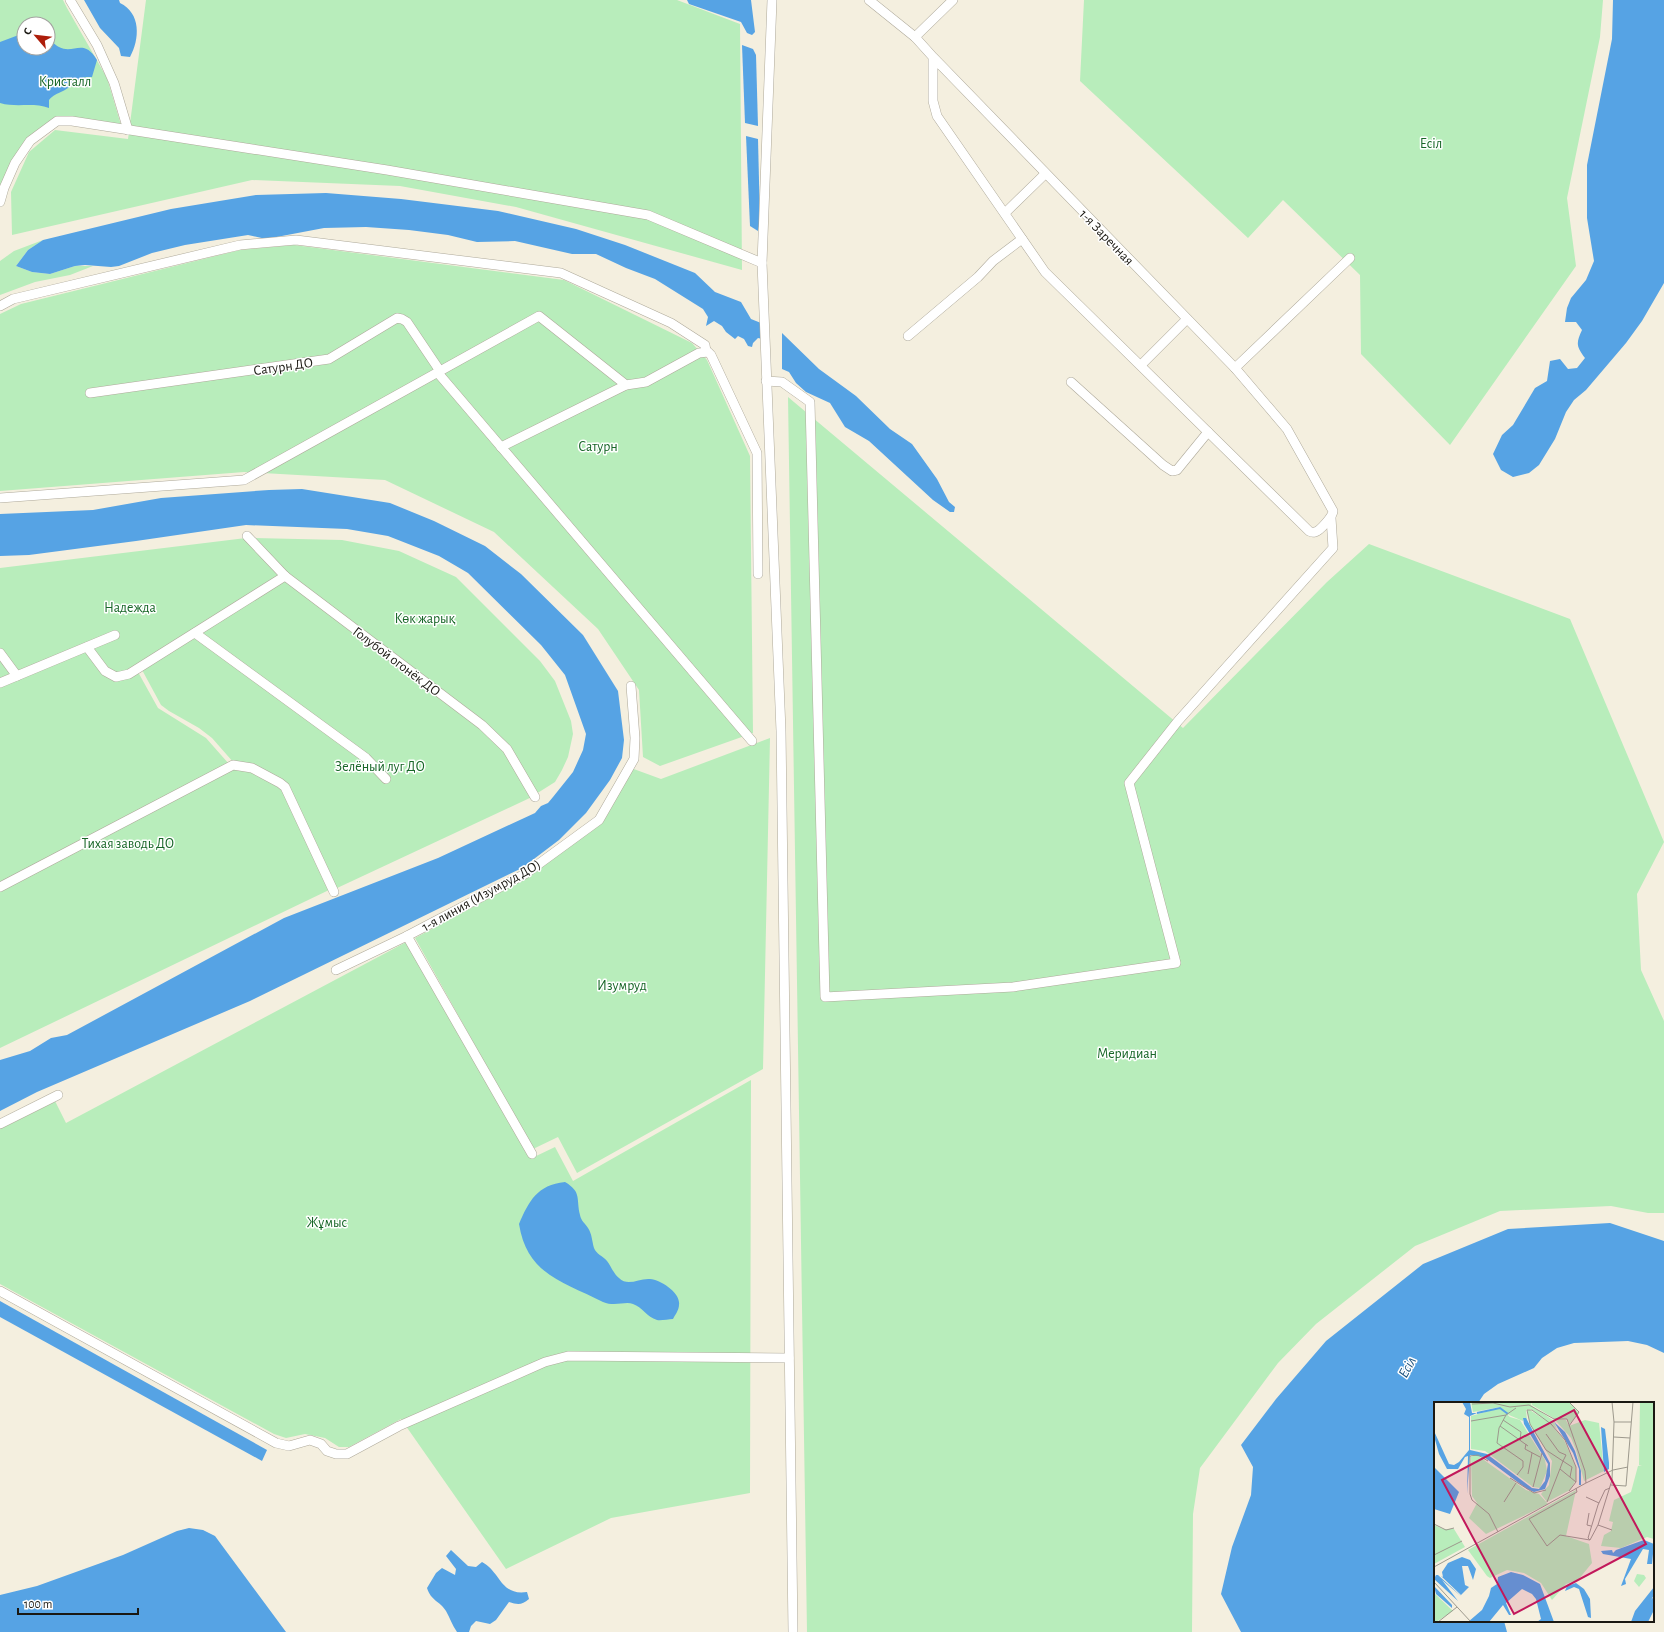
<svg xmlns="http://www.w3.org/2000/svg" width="1664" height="1632" viewBox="0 0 1664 1632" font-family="'Alegreya Sans',sans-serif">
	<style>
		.green { fill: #b8edbb; fill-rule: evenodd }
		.water { fill: #56a3e4 }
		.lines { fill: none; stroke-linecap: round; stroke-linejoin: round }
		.street-casing { stroke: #aea99a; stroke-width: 10 }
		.street { stroke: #fff; stroke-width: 9 }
		.labels { text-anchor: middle; stroke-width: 3; stroke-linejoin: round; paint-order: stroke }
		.park-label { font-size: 14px; fill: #176627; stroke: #fff }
		.street-label { font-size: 14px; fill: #1a1812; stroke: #fff }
		.water-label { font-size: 15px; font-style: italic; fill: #1d5480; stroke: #fff }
		.inset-river { fill: none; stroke: #56a3e4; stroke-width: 2 }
		.inset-road { fill: none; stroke: #9d998d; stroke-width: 1 }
		.view { fill: #c2185b; fill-opacity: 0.15; stroke: #c2185b; stroke-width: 2 }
		.inset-edge { fill: none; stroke: #1a1812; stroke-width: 2 }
	</style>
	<rect width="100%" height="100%" fill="#f4efdf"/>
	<g class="green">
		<path d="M0,0H63L67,8L107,78L121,125L55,117L20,149L0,187ZM24,24H48V48H24Z"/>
		<path d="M146,0H677L740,24L742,270L516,207L400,186L252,180L12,235L11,192L29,152L55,130L128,139Z"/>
		<path d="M1084,0H1603L1600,37L1567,198L1576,266L1450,445L1361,354L1360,275L1283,200L1248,238L1080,81Z"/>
		<path d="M43,240L28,250L16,266L32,272L50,274L75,266H93L70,275L35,282L0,295V261L14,251Z"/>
		<path d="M294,245L564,280L692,343L707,360L750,456L753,733L660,766L643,757L639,690L598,629L494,532L385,480L244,472L0,491V314L21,304L240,250Z"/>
		<path d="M788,397L1183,728L1327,582L1369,544L1570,619L1664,842L1637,894L1641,970L1664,1021V1213H1648L1611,1206L1500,1211L1415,1246L1316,1324L1278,1363L1200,1468L1193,1514L1192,1632H807Z"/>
		<path d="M246,538L282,576L129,671L117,674L108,668L88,643L0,679V568Z"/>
		<path d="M251,538L342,540L399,551L456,577L540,661L555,681L571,721L573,734L568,757L562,770L555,782L536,794L508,747L286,575Z"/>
		<path d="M285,579L483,727L506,750L534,796L335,889L287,787L234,763L212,738L199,728L169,711L161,705L141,668Z"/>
		<path d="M86,650L114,680L138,672L158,708L206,738L229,764L251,770L283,790L329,890L0,1048V686Z"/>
		<path d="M770,738L763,1069L577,1173L558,1137L533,1149L415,938L525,879L602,822L631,768L661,779Z"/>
		<path d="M412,939L532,1158L555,1147L573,1181L751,1080L750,1493L611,1518L506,1569L401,1419L349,1447H339L325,1438L305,1434L286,1438L274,1434L0,1284V1128L55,1101L66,1123Z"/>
	</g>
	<g class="water">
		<path d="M84,0H119L120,3C141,13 140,39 130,57L121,56L119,48L100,28Z"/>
		<path d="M687,0H751L755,32L752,35L747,33L741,22L689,4Z"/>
		<path d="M1613,0H1664V283L1642,321L1626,343L1586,390L1574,400L1566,412L1555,439L1539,465L1529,473L1513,477L1501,470L1493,454L1502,435L1513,425L1535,388L1547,381L1550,361L1560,359L1568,369L1577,368L1585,358C1576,346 1576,343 1582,330L1576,322H1565L1567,308L1571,298L1586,280L1594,261L1587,218V165L1612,39Z"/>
		<path d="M24,33V48H48V35C51,39 54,45 59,47C74,55 83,37 97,60L92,77C76,76 75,85 63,91C57,94 53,95 49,100V108C33,102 17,108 0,103V42Z"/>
		<path d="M742,45L753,49L756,55L758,126L745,123Z"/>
		<path d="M746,136L758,139L760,222L758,231L750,226Z"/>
		<path d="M326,193L401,199L498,211L576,229L625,245L695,273L715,292L741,302L751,319L761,323L762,339L758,338L753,343L752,347L748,346L744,339L738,336L735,339L726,332L722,326L714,321L706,326L708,317L703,309L655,279L626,268L596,254H572L515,241L477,242L448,235L409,230L366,227L324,228L266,239L248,235L185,245L152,253L119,266L111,267L85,265L75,266L50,274L32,272L16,266L28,250L43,240L171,209L256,195Z"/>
		<path d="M782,333L819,369L856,396L890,429L912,444L937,479L949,502L955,507L954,512H950L933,500L869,441L845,427L830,403L806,392L796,383L789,372L782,369Z"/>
		<path d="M302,489L390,503L434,521L485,546L521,574L583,635L618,691L624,740L622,758L610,780L586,813L559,840L522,868L250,1001L37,1092L0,1111V1060L30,1051L51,1038L67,1035L284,918L438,858L535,813L541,806L548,803L553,797L573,772L583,750L586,734L565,675L541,645L468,573L439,556L388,536L347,529L246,525L136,541L29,555L0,556V514L93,510L161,498L269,490Z"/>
		<path d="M565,1182C582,1192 576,1199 580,1215C581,1221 585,1223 588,1228C592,1234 592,1241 594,1248C596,1254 603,1256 607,1261C611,1266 613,1273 619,1278C628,1287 639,1278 650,1279C661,1280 681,1293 679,1305C679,1310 675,1315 673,1319C668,1319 661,1321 657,1320C647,1317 642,1307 633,1304C625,1301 615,1307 603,1302C564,1282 527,1275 519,1224C529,1201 537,1185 565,1182Z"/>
		<path d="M1610,1223L1664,1241V1353L1647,1345L1628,1341L1574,1343L1557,1348L1542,1358L1534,1368L1498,1384L1484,1394L1478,1403H1435V1621H1504L1507,1632H1241L1221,1594L1232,1547L1251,1495L1253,1467L1241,1445L1276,1399L1326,1341L1423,1264L1508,1229Z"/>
		<path d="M0,1301L267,1450L262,1461L0,1317Z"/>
		<path d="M189,1528L203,1530L215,1536L286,1632H0V1595L37,1586L123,1555L177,1531Z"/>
		<path d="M451,1550L468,1566L476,1567L482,1562C501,1572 500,1596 527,1592L529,1599C522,1605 518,1605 509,1602L496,1620L490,1624L476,1621L471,1626L469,1632H457C452,1625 450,1618 446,1611C440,1601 431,1601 427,1588L436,1573L442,1568L455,1575L456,1569L446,1556Z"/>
	</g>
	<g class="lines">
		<defs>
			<g id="street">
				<path d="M70,0L97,45L114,83L128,130"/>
				<path d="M772,0L762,263L781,731L793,1632"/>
				<path d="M869,0L915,37L933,57L1235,368L1287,429L1333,511C1333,516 1320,531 1315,532C1312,533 1311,532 1309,531L1045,272L937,116L933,101V57"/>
				<path d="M915,37L953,0"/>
				<path d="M0,202L4,188L15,163L30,141L57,121H72L387,170L648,215L762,263"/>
				<path d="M1005,213L1045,174"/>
				<path d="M0,306L13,299L240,245L296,240L561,273L671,323L705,345L706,351"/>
				<path d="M908,336L978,277L993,261L1022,239"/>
				<path d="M1141,365L1187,319"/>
				<path d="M1235,368L1350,258"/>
				<path d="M438,373L752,741"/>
				<path d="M766,381L782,382L810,402L825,997L1013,987L1176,963L1129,783L1178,721L1333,548L1331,518"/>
				<path d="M1071,382L1163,465L1172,471L1177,470L1208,432"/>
				<path d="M90,393L329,359L397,318L402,319L407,322L440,371"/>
				<path d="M501,447L626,385L646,382L699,353L708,352L711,355L757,453L758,574"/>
				<path d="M0,498L244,480L539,316L626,385"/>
				<path d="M247,536L285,576L482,725L507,749L535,797"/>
				<path d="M195,633L366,758L386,779"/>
				<path d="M87,647L105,671L116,677L129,674L285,576"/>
				<path d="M0,653L17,676"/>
				<path d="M0,683L115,635"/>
				<path d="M0,887L233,765L252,768L280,783L285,787L334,892"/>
				<path d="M407,936L532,1154"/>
				<path d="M336,970L407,936L525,874L599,820L634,759L635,738L631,686"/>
				<path d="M0,1124L58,1095"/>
				<path d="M0,1291L276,1443L289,1446L310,1440L321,1444L327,1451L336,1454H347L399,1426L545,1362L568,1356L789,1358"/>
			</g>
		</defs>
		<use href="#street" class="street-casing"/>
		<use href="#street" class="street"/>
	</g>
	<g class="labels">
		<g class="park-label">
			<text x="65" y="86">Кристалл</text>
			<text x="1431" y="148">Есіл</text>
			<text x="598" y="451">Сатурн</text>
			<text x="130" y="612">Надежда</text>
			<text x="425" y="623">Көк жарық</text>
			<text x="380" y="771">Зелёный луг ДО</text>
			<text x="128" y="848">Тихая заводь ДО</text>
			<text x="622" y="990">Изумруд</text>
			<text x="1127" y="1058">Меридиан</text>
			<text x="327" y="1227">Жұмыс</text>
		</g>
		<g class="street-label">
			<text transform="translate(1107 237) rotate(46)" y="5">1-я Заречная</text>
			<text transform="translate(283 366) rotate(-8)" y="5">Сатурн ДО</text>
			<text transform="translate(397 661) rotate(37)" y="5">Голубой огонёк ДО</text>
			<text transform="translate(481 895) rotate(-29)" y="5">1-я линия (Изумруд ДО)</text>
		</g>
		<g class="water-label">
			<text transform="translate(1407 1367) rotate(-61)" y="5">Есіл</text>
		</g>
	</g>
	<g transform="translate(1434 1402)">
		<rect width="220" height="220" fill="#f4efdf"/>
		<path d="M37,0H87L86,4L87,0H98L97,3L123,21L120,20L123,27L97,7L92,8L93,18L89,16V19L75,13L66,5L39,10ZM98,0H135L145,11L135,23L133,17H121L98,3ZM206,0H220V137L213,135L187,146L167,144L170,133L177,129L179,120L175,119L180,98L197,90L204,64L208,63H205ZM66,6L76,15L86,18L111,58L113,69L106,86L99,85L51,49L37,47V14ZM93,8H96L117,22L130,38L142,65V78L136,88L113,100L107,92L115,83L118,59L96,22ZM125,17L132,18L135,24L151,18L165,21L170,69L150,79L142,48L137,36L122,19ZM43,53L92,88L105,92L114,102L52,132L35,116L43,101L38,94L37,55ZM142,88L132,134L155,142L158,161L144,178L132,182L118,198L107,181L90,171L73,168L56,176L53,174L34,148ZM0,123L9,127H20L31,145L0,162ZM203,172L210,173L212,176L205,185L200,179ZM0,191L19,209L2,220H0Z" fill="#b8edbb"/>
		<path d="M28,0H36L38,11H43L36,14V48L53,52L98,86L105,87L111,79L114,62L90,22L89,16H92L116,61V74L111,87L100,90L93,87L50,55L36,53L33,92L34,54L31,55L24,67H13L5,52L0,34V29L15,62L20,63L25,60L35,48V15L30,12L32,7ZM120,20L131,30L141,49L147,69V83H145V67L139,51ZM167,25L171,27L175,61V67L170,70ZM0,65L25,90L16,112L0,107ZM210,138L220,142L218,162H213L215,148L209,147L191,177L192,182L187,184L197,157L169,152L167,149L178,148L179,151L182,148ZM28,155L36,158L42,167L39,178L34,164H28L31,183L35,185L27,193L7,174L9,175L8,170L14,161ZM77,170L89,173L106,182L120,220H103L107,217L102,197L98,192L88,187L72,201L77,213H75L69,203L55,220H34L48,208L55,194L57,186L63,182L64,175ZM2,173H4L28,195L8,178L24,199L0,177ZM142,181L150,187L156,197L157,216L154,215L145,187L140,185L131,189L133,184ZM0,184L18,203V206L2,192ZM220,185V192L214,200L220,195V208L214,220H197L201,209Z" fill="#56a3e4"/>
		<path class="inset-river" d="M43,11L66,6L74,12M213,203L220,191"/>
		<path class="inset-road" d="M135,0L145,10L135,24M38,2L59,1L76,5L95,3L120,17H133L151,69L152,81M82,6L72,13L65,26L63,41L89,59V65L83,73M69,18L87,30L86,38M37,19L72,13M180,20H197M66,24L94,44M112,32L125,50L132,53L129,59M180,35L196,36M92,42L91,47L106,55M54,59L44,53L36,54V92L38,98L55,112L64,130M126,67L142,80L135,89M94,72L98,51M136,75L138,65L112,48L96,22L93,8H98L117,22L131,38L142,65V80M76,76L100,91L112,88M177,83L192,84L199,0M99,85L108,51M142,86L143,90L95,117L113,144L126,133L156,138M152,95L165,101M70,100L82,81M113,100L129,59M155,111L153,123L157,124M0,122L12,128L20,126M164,123L178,128M156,138L164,123L178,78L180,20L178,0M156,138L154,136L164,103L171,88L176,86M0,153L28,139M0,165L152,81L179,68L194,65M0,180L37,220M4,220L23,205"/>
		<path class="view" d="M140,8L212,142L80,212L8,78Z"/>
		<rect width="220" height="220" class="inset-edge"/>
	</g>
	<g transform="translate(36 36) rotate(298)"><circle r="19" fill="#ffffff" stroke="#a3a3a0"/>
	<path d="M0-3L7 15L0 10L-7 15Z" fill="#ad1e0b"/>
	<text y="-6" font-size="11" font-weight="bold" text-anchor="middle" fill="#1a1812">С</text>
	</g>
	<path d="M18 1608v6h120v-6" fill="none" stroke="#1a1812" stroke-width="2"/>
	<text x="24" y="1608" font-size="12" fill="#1a1812" stroke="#ffffff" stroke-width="3" paint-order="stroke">100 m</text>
</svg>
